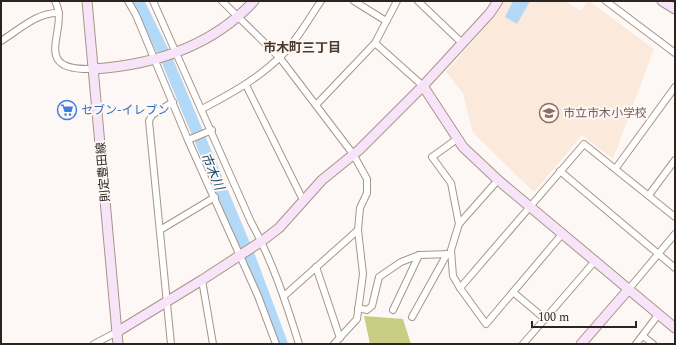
<svg xmlns="http://www.w3.org/2000/svg" width="676" height="345" viewBox="0 0 676 345" font-family="Spectral,'Noto Sans JP',serif">
	<style>
		.built { fill: #fbe9dc }
		.green { fill: #c9cd84 }
		.water { fill: #b3d9f8 }
		.lines { fill: none; stroke-linecap: round; stroke-linejoin: round }
		.river { stroke: #b3d9f8; stroke-width: 12 }
		.street-casing { stroke: #a99586; stroke-width: 8 }
		.secondary-casing { stroke: #a99586; stroke-width: 11 }
		.street { stroke: #fff; stroke-width: 6 }
		.secondary { stroke: #f8e4f9; stroke-width: 9 }
		.labels { text-anchor: middle; stroke-width: 4; stroke-linejoin: round; paint-order: stroke }
		.shop-label { font-size: 12px; fill: #366cbe; stroke: #fdf8f5; text-anchor: start }
		.education-label { font-size: 12px; fill: #785e54; stroke: #fdf8f5; text-anchor: start }
		.street-label { font-size: 12px; fill: #2c241e; stroke: #fdf8f5 }
		.neighbourhood-label { font-size: 13px; font-weight: bold; fill: #4c3a2d; stroke: #fdf8f5 }
		.water-label { font-size: 13px; font-style: italic; fill: #134466; stroke: #fdf8f5 }
	</style>
	<rect width="100%" height="100%" fill="#fdf8f5"/>
	<path class="built" d="M505,1H565L581,11L587,1H589L654,49L613,159L582,135L534,192L473,133L463,93L446,72L495,16Z"/>
	<path class="green" d="M364,316L403,319L411,344H370Z"/>
	<path class="water" d="M513,1H530L517,24L505,17Z"/>
	<g class="lines">
		<path class="river" d="M138,1L167,60L251,261L282,344"/>
		<defs>
			<g id="street">
				<path d="M55,1C71,30 27,71 93,69"/>
				<path d="M128,1L136,15L188,140L258,296L276,344"/>
				<path d="M153,1L251,222C272,260 286,302 299,344"/>
				<path d="M222,1L280,58L353,154L367,179V193L360,208L358,230L363,274L357,319L334,344"/>
				<path d="M354,1L386,21"/>
				<path d="M418,1L462,43"/>
				<path d="M606,1L675,53"/>
				<path d="M1,41C19,30 37,12 59,13"/>
				<path d="M375,43L423,86"/>
				<path d="M246,85L303,200"/>
				<path d="M316,105L375,43L397,1"/>
				<path d="M202,109C230,94 256,80 279,58C296,42 308,20 321,1"/>
				<path d="M457,139L432,157L451,183L459,224L451,250L453,276L460,288L486,324L563,233"/>
				<path d="M188,140L212,130"/>
				<path d="M616,168L675,87"/>
				<path d="M560,171L675,268"/>
				<path d="M649,195L675,160"/>
				<path d="M459,224L498,180"/>
				<path d="M160,230L215,197"/>
				<path d="M316,267L340,338"/>
				<path d="M202,280L213,344"/>
				<path d="M460,288L584,144L675,217"/>
				<path d="M628,290L675,234"/>
				<path d="M513,292L545,319"/>
				<path d="M284,296L358,230"/>
				<path d="M358,308L367,310L372,306L379,277L401,262L419,255L451,254"/>
				<path d="M393,310L419,255"/>
				<path d="M412,317L447,254"/>
				<path d="M643,336L653,344"/>
				<path d="M94,344L117,332"/>
				<path d="M171,344L149,121L152,115L173,102"/>
				<path d="M523,344L595,261"/>
				<path d="M636,344L658,315"/>
			</g>
			<g id="secondary">
				<path d="M87,1L118,344"/>
				<path d="M662,1L675,9"/>
				<path d="M93,69C154,65 212,46 254,1"/>
				<path d="M423,86L463,147L498,180L675,328"/>
				<path d="M117,332L202,280L262,241L279,228L322,180L359,150L423,86L490,13L498,1"/>
				<path d="M581,344L628,290"/>
			</g>
		</defs>
		<use href="#street" class="street-casing"/>
		<use href="#secondary" class="secondary-casing"/>
		<use href="#street" class="street"/>
		<use href="#secondary" class="secondary"/>
	</g>
	<defs>
		<symbol id="supermarket-ring" viewBox="-11 -11 22 22"><circle r="9.5" fill="#fdf8f5" stroke="#3f7fe0" stroke-width="1.5"/><path d="M-6-5.5h2.5l.6 2H6L4.5 2H-2.5L-4.4-4H-6ZM-1.5 3.2a1.3 1.3 0 1 0 .1 0ZM3 3.2a1.3 1.3 0 1 0 .1 0Z" fill="#3f7fe0"/></symbol>
		<symbol id="school-ring" viewBox="-11 -11 22 22"><circle r="9.5" fill="#fdf8f5" stroke="#8d6e63" stroke-width="1.5"/><path d="M0-5L7-2L0 1L-7-2ZM-4 1L0 2.5L4 1V4Q0 6-4 4Z" fill="#8d6e63"/></symbol>
	</defs>
	<g fill-rule="evenodd">
		<use href="#supermarket-ring" x="56" y="99" width="22" height="22"/>
		<use href="#school-ring" x="538" y="102" width="22" height="22"/>
	</g>
	<g class="labels">
		<g class="shop-label">
			<text x="81" y="114">セブン-イレブン</text>
		</g>
		<g class="education-label">
			<text x="563" y="117">市立市木小学校</text>
		</g>
		<g class="street-label">
			<text transform="translate(103 172) rotate(-95)" y="4">則定豊田線</text>
		</g>
		<g class="neighbourhood-label">
			<text x="302" y="52">市木町三丁目</text>
		</g>
		<g class="water-label">
			<text transform="translate(213 171) rotate(67)" y="5">市木川</text>
		</g>
	</g>
	<rect width="676" height="345" fill="none" stroke="#2c241e" stroke-width="4"/>
	<path d="M532 321v6h104v-6" fill="none" stroke="#2c241e" stroke-width="2"/>
	<text x="538" y="321" font-size="12" fill="#2c241e" stroke="#fdf8f5" stroke-width="3" paint-order="stroke">100 m</text>
</svg>
